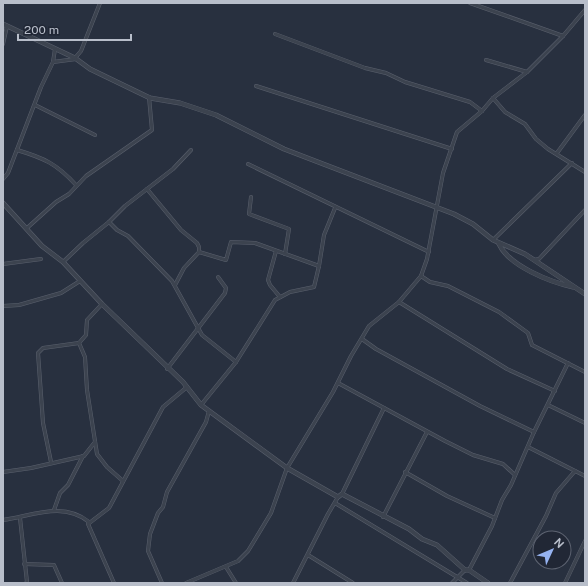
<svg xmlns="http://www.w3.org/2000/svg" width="588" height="586" viewBox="0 0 588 586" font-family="'Public Sans',sans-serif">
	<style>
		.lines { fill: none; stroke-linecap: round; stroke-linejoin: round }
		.minor-casing { stroke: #5a606d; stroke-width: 4 }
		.tertiary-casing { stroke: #5a606d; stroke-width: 5 }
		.minor { stroke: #3c434f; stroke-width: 3 }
		.tertiary { stroke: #3c434f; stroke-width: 4 }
	</style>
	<rect width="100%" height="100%" fill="#28303f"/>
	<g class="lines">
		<defs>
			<g id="minor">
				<path d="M470,3L563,36"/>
				<path d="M275,34L365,68L386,73L405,82L470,102L482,111"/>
				<path d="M3,44L7,26"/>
				<path d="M75,58L81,51L100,3"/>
				<path d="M486,60L527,72"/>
				<path d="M53,62L76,59"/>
				<path d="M256,86L452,149"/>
				<path d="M493,98L505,112L525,124L536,139L548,149L585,172"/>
				<path d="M35,105L95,135"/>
				<path d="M17,150C44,158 57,164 76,185"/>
				<path d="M557,153L585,115"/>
				<path d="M248,164L429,252"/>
				<path d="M3,179L8,173L41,87L53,62L55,49"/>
				<path d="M147,189L181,230L197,243L199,247V252L184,268L175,285"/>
				<path d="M251,197L249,214L289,229L285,254"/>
				<path d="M109,222L117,230L128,236L172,281L202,335L236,362"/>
				<path d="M27,228L56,202L69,194L86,176L152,130L149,97"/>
				<path d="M493,240L572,163"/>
				<path d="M276,251L268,280L270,285L280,297"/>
				<path d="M199,252L226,260L231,242L255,243L319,266"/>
				<path d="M534,260L539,259L585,210"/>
				<path d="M63,262L83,243L109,222L125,206L173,169L191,150"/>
				<path d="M3,264L41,259"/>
				<path d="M421,276L430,282L448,286L499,312L528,333L532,345L585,372"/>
				<path d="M399,302L507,369L555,391"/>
				<path d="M102,304L87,320L86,335L79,343L85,357L87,390L97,454L107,467L123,481"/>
				<path d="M3,306L19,305L61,293L80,281"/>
				<path d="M362,339L376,349L480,406L534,432"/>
				<path d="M167,369L225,293L226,288L218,277"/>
				<path d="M338,383L445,441L473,455L503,464L515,475"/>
				<path d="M201,405L236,362L275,300L290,292L314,287L319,266L324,235L335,208"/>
				<path d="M548,405L585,423"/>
				<path d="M528,447L585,476"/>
				<path d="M51,462L43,423L38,353L43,348L79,343"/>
				<path d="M3,472L31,468L84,456L95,442"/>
				<path d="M405,472L447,496L495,518"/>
				<path d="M342,494L384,408"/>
				<path d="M335,503L467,583"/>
				<path d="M54,510L60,493L68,485L83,456"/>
				<path d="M383,517L427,432"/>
				<path d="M20,518L27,582L26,583"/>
				<path d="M3,520C32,516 63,501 89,522"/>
				<path d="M308,555L353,583"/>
				<path d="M24,564L54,565L62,583"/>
				<path d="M226,567L236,583"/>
				<path d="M469,570L492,526L502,500L511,485L534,432L568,363"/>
				<path d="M114,583L88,524L109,508L163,407L187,387"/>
				<path d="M162,583L148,551L150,534L158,513L163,507L167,492L206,422L209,411"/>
				<path d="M186,583L238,561L248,551L271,513L287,468L333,392L351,356L369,326L399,302L421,276L427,259L443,173L457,132L482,111L493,98L527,72L563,36L585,10"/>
				<path d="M293,583L328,514L338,497"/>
				<path d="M452,583L465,570"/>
				<path d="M510,583L546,516L556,493L575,471"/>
				<path d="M565,583L585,541"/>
			</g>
			<g id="tertiary">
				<path d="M3,24L75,58L90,69L150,98L180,103L216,115L284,149L454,214L473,224L493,240L525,254L585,294"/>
				<path d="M3,203L42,246L63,262L102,304L183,382L201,405L287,468L338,497L342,494L409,529L422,539L437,545L465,570H469L488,583"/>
				<path d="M499,244C509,266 550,282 573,287"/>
			</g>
		</defs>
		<use href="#minor" class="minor-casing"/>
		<use href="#tertiary" class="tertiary-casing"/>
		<use href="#minor" class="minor"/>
		<use href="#tertiary" class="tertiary"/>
	</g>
	<rect width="588" height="586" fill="none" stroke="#b8beca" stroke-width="8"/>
	<g transform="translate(552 550) rotate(46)"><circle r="19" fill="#212735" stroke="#5d6371"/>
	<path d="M0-3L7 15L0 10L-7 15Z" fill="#96b3f1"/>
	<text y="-6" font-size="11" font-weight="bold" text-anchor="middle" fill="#b8beca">N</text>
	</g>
	<path d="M18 34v6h113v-6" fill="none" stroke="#b8beca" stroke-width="2"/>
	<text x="24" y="34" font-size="12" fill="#b8beca" stroke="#212735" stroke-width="3" paint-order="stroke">200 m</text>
</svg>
